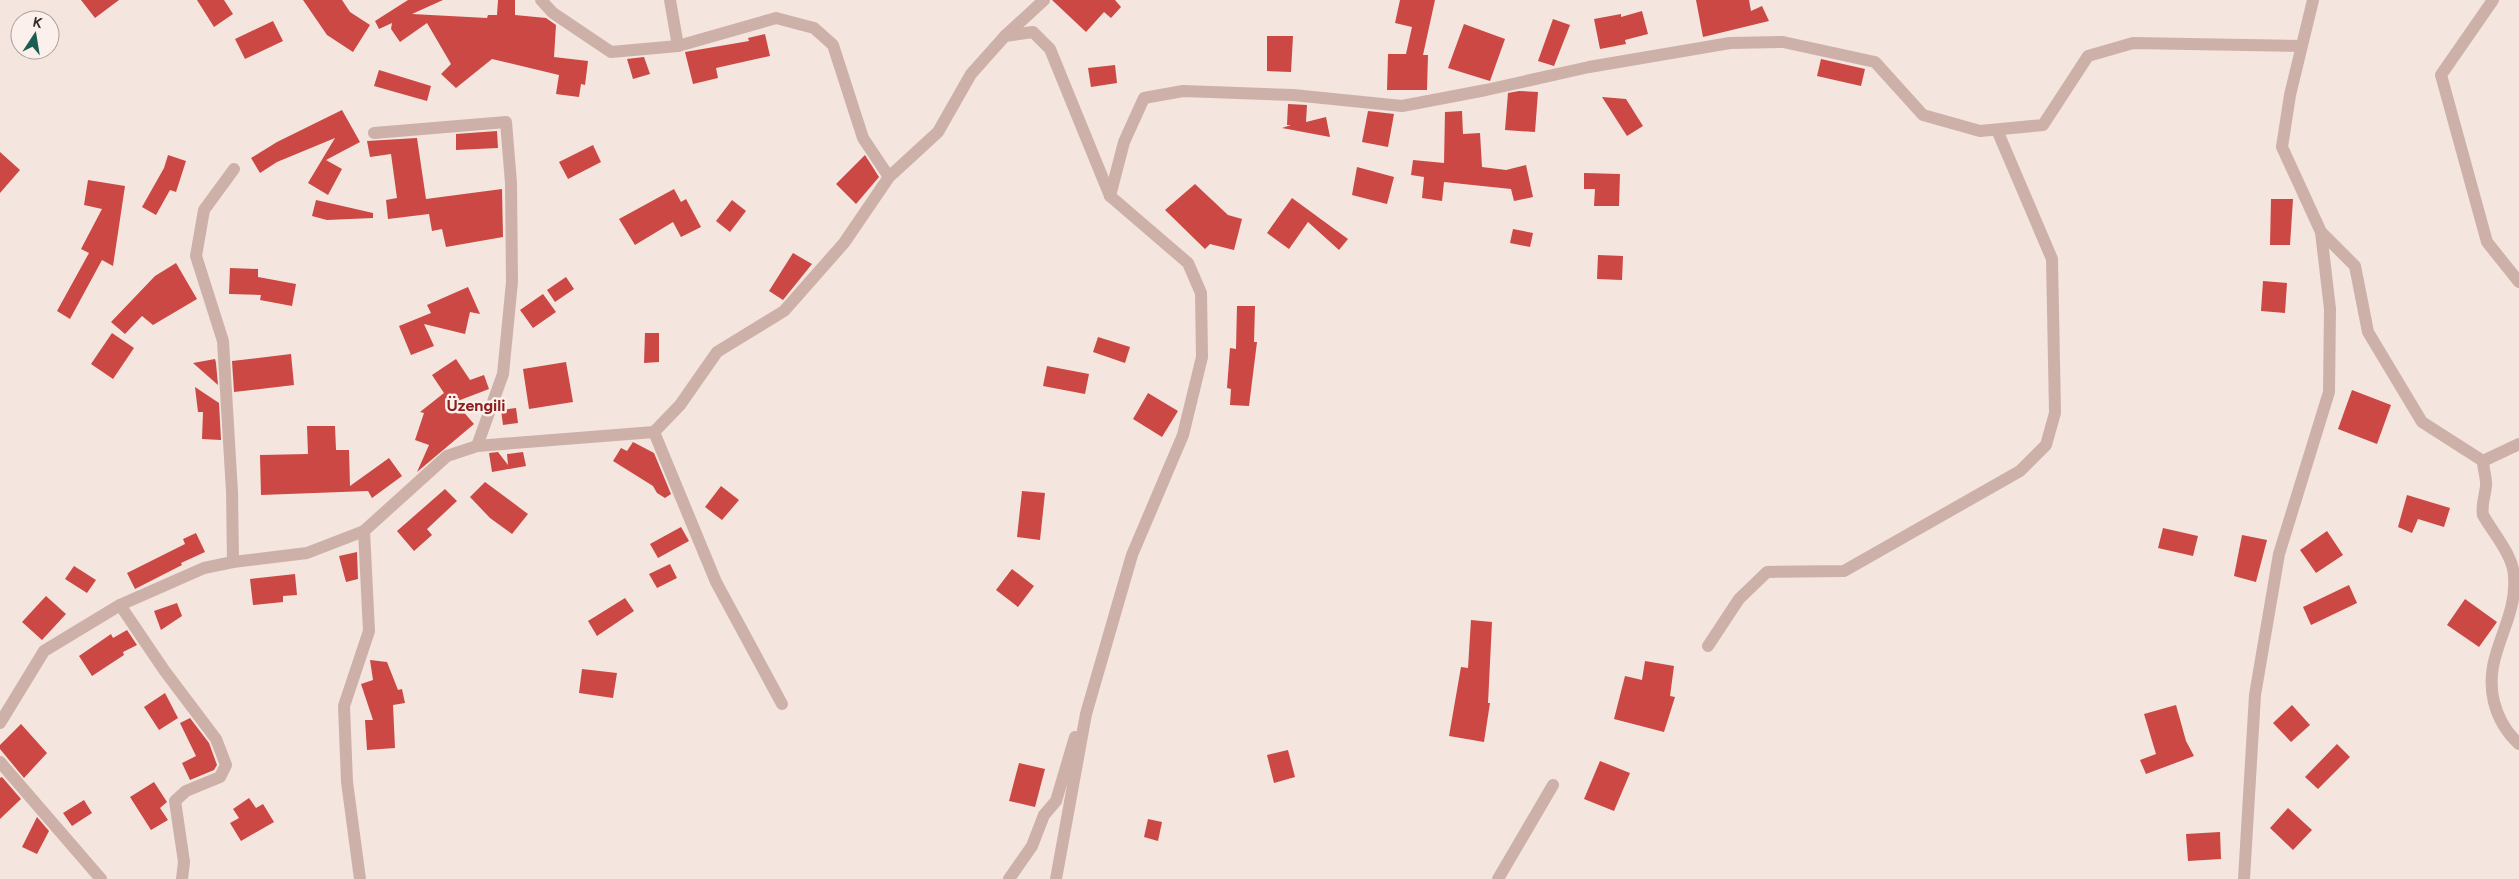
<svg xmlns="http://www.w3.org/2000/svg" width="2519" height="879" viewBox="0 0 2519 879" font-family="Figtree,sans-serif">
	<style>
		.building { fill: #cb4844 }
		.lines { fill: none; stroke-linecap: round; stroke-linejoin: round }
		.minor { stroke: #cdb1a9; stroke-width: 12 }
		.labels { text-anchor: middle; stroke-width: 5; stroke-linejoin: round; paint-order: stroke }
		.quarter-label { font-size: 16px; font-weight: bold; fill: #8c201e; stroke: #fbf0eb }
	</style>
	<rect width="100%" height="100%" fill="#f4e5de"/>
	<g class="building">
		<path d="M81,0H119L95,18Z"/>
		<path d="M197,0H224L233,14L214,27Z"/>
		<path d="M303,0H342L350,12L370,25L353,52L327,35Z"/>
		<path d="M408,0H443L412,14L487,18L488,15H497L498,0H515V15L546,18L556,25L554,57L588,61L585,85L581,84L579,97L556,94L559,75L492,59L456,88L441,74L451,64L427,23L400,42L391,29L392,23L379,29L375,21Z"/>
		<path d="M1052,0H1115L1121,7L1111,18L1104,12L1086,32Z"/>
		<path d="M1400,0H1435L1423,55H1428L1427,90H1387L1388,54H1406L1412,27L1395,23Z"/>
		<path d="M1696,0H1749L1751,11L1762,6L1769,21L1703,37Z"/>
		<path d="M1642,11L1648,34L1625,40L1626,44L1600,49L1594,19L1621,14V17Z"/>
		<path d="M1553,19L1570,25L1554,66L1538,61Z"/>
		<path d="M273,21L283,41L245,59L235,39Z"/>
		<path d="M1464,24L1505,39L1490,81L1448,68Z"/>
		<path d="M765,34L770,56L716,68L718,78L693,84L685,52L749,41L748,38Z"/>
		<path d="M1267,36H1293L1291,72L1267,71Z"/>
		<path d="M644,57L650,74L633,79L627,59Z"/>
		<path d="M1821,59L1865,69L1861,86L1817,76Z"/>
		<path d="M1115,65L1117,83L1091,87L1088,68Z"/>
		<path d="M379,70L431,86L427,101L374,86Z"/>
		<path d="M1519,91L1538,92L1535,132L1505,130L1508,93Z"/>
		<path d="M1602,97L1626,99L1643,126L1627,136Z"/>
		<path d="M1288,104L1307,105L1306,122L1326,117L1330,137L1282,128L1291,125H1287Z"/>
		<path d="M342,110L360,142L326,160L342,169L328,195L308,183L335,138L277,162L260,173L251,158L277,142Z"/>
		<path d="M1368,111L1394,114L1388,147L1362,142Z"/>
		<path d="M1462,111L1463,134L1480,133L1482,167L1506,170L1526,165L1533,197L1514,201L1511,189L1444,182L1442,201L1422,198L1424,177L1411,175L1413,160L1444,163L1445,112Z"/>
		<path d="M497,131L498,148L456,150V134Z"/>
		<path d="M417,138L426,199L502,189L503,237L446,247L442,229L432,231L429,214L388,219L386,200L397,198L391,154L370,157L367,141Z"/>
		<path d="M593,145L601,162L568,179L559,162Z"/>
		<path d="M0,152L20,170L0,193Z"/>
		<path d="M168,155L186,161L176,192L170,190L156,215L142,207L164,168Z"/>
		<path d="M865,155L879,177L856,204L836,184Z"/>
		<path d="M1357,167L1394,177L1387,204L1352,195Z"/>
		<path d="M1584,173L1620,174L1619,206H1594L1595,189H1584Z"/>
		<path d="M88,180L125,186L113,266L102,260L70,319L57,311L89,253L81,249L102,209L84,205Z"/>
		<path d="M1195,184L1228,215L1242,219L1234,250L1210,244L1205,249L1165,210Z"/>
		<path d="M674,189L681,202L686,199L701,227L681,237L673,222L635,245L619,219Z"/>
		<path d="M1292,198L1348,239L1339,250L1308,222L1289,249L1267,233Z"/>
		<path d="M2271,199H2293L2290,245H2270Z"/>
		<path d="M316,200L373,213V218L327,220L312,216Z"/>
		<path d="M732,200L746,211L730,232L716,221Z"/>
		<path d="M1513,229L1533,233L1530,247L1510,243Z"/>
		<path d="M793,253L812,264L783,300L769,291Z"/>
		<path d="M1598,255L1623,256L1622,280L1597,279Z"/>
		<path d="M176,263L197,299L153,325L142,316L125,334L111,322L155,276Z"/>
		<path d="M230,268L258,269V277L296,284L292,306L260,300L261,295L229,294Z"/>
		<path d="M566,277L574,289L555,302L547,290Z"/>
		<path d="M2263,281L2287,283L2285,313L2261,311Z"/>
		<path d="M468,287L480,314L470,312L465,334L424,324L434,346L411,355L399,326L431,313L427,305Z"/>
		<path d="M543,294L556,312L533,328L520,310Z"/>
		<path d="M1237,306H1255L1254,342H1257L1249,406L1230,405L1231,389L1227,388L1230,348L1236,349Z"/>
		<path d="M112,333L134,348L113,379L91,364Z"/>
		<path d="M645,333H659V362L644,363Z"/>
		<path d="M1098,337L1130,347L1125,363L1093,352Z"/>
		<path d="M291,354L294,385L234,392L232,361Z"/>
		<path d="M215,359L216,363L218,385L193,363Z"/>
		<path d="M456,359L470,380L484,375L489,389L455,402L474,424L417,472L429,445L415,440L424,413L420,412L444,393L432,375Z"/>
		<path d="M566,362L573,402L529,409L523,369Z"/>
		<path d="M1047,366L1089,374L1085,394L1043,386Z"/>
		<path d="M195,387L219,403L221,440L202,439L203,412H198Z"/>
		<path d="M2352,390L2391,405L2377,444L2338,429Z"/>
		<path d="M1148,393L1178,411L1162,437L1133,419Z"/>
		<path d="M516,408L518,423L503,425L501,410Z"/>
		<path d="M307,426H335L336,450H349L350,486L389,458L402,476L372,498L368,491L261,495L260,455L308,454Z"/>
		<path d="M633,442L654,453L671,494L665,498L657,493L653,486L613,461L621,448L627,451Z"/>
		<path d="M498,452L508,465L507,454L523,452L526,466L492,472L489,453Z"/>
		<path d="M485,482L528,514L512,534L490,518L470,497Z"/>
		<path d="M721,486L739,500L722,520L705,507Z"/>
		<path d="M445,489L457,501L427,529L432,535L414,551L397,531Z"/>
		<path d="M1022,491L1045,493L1040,540L1017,537Z"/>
		<path d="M2407,495L2450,508L2444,527L2418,519L2412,533L2398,527Z"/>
		<path d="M681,527L689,541L658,558L650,544Z"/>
		<path d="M2163,528L2198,536L2193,556L2158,548Z"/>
		<path d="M2327,531L2343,555L2316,573L2300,550Z"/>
		<path d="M196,533L205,552L181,563L182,565L135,589L127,573L185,544L183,539Z"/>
		<path d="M2242,535L2267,540L2256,582L2234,576Z"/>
		<path d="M357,552L358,579L346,582L339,556Z"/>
		<path d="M670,564L677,578L657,588L649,574Z"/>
		<path d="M74,566L96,580L87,593L65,579Z"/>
		<path d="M1012,569L1034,586L1018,607L996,590Z"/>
		<path d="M295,574L297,595L283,596V602L253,605L250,579Z"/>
		<path d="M2349,585L2357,603L2311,625L2303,607Z"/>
		<path d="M46,596L66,614L42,640L22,622Z"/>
		<path d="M625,598L634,611L597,636L588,621Z"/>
		<path d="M2465,599L2497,622L2479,647L2447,625Z"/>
		<path d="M177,603L182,616L161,630L154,611Z"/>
		<path d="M1471,620L1492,622L1488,703H1490L1484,742L1449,736L1461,667L1468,668Z"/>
		<path d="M127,630L137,645L123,652L124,655L92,676L79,656L111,634L113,638Z"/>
		<path d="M370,660L387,662L398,690L402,689L405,703L393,705L395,748L367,750L365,720H373L361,684L373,680Z"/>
		<path d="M1645,661L1674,666L1670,696L1675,697L1664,732L1614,719L1625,676L1642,680Z"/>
		<path d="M582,669L617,673L613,698L579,693Z"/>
		<path d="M165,693L178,718L159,730L144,707Z"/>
		<path d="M2176,705L2186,741L2194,756L2146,774L2140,760L2156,754L2144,714Z"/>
		<path d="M2292,705L2310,725L2291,742L2273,723Z"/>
		<path d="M190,718L209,743L217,765L214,770L190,780L182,763L196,756L180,723Z"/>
		<path d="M21,724L47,753L24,778L0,749V745Z"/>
		<path d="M2337,744L2350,757L2318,789L2305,777Z"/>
		<path d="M1288,750L1295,777L1274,783L1267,755Z"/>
		<path d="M1600,761L1630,773L1614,811L1584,799Z"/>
		<path d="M1019,763L1045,769L1035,807L1009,801Z"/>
		<path d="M2,777L21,799L0,819V778Z"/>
		<path d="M154,782L167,802L160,808L168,820L151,830L130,797Z"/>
		<path d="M249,798L256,808L263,804L274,822L241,841L230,823L239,818L233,809Z"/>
		<path d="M84,800L92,813L72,826L63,813Z"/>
		<path d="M2288,808L2312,830L2293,850L2270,828Z"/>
		<path d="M37,817L49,831L37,854L22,847Z"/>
		<path d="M1148,819L1162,822L1158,841L1144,837Z"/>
		<path d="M2220,832L2221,859L2188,861L2186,834Z"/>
	</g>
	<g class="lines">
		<g class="minor">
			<path d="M541,0L553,13L611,52L678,46L776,18L814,28L833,45L863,138L889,177"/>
			<path d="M670,0L678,46"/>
			<path d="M2493,0L2441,75L2487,242L2519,282"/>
			<path d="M1005,36L1044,0"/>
			<path d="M374,133L506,122L511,183L512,282L503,374L477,446"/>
			<path d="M1110,196L1124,142L1144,98L1183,91L1293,95L1402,106L1486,90L1589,67L1730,43L1783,42L1875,62L1923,115L1980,131L2043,125L2088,56L2133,43L2301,46"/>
			<path d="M2321,232L2355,266L2368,332L2422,422L2483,461L2519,444"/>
			<path d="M654,432L716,582L782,704"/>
			<path d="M2483,461C2483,470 2487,478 2486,486C2485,496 2481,505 2483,515C2493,533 2513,555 2514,576C2518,623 2482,654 2494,702C2498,718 2507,733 2519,744"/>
			<path d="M233,562L232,492L223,341L196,256L204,210L234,169"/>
			<path d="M120,605L164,670L216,739L226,765L220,777L186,791L175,801L184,862L182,879"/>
			<path d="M1708,646L1739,599L1767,572L1844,571L2020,471L2046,445L2055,413L2052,259L1997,130"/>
			<path d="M0,723L44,651L120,605L204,568L233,562L307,553L364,531L447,456L477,446L654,432L680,405L717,352L784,311L844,243L889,177L938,132L971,74L1005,36L1033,32L1050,49L1110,196L1188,263L1201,293L1202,357L1183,435L1132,555L1086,714L1056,879"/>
			<path d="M0,762L101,879"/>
			<path d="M360,879L347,782L344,706L369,631L364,531"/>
			<path d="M1009,879L1032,846L1044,815L1056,801L1075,737"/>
			<path d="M1498,879L1553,785"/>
			<path d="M2244,879L2255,695L2279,554L2329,392L2330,309L2321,232L2282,147L2290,95L2313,0"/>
		</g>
	</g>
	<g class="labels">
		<g class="quarter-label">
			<text x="476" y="411">Üzengili</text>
		</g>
	</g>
	<g transform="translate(35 35) rotate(12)"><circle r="24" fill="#fbf0eb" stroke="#ada19d"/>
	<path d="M0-4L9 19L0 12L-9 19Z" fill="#1c5d53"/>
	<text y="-8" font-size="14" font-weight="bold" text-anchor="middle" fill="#392b29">K</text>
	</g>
</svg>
